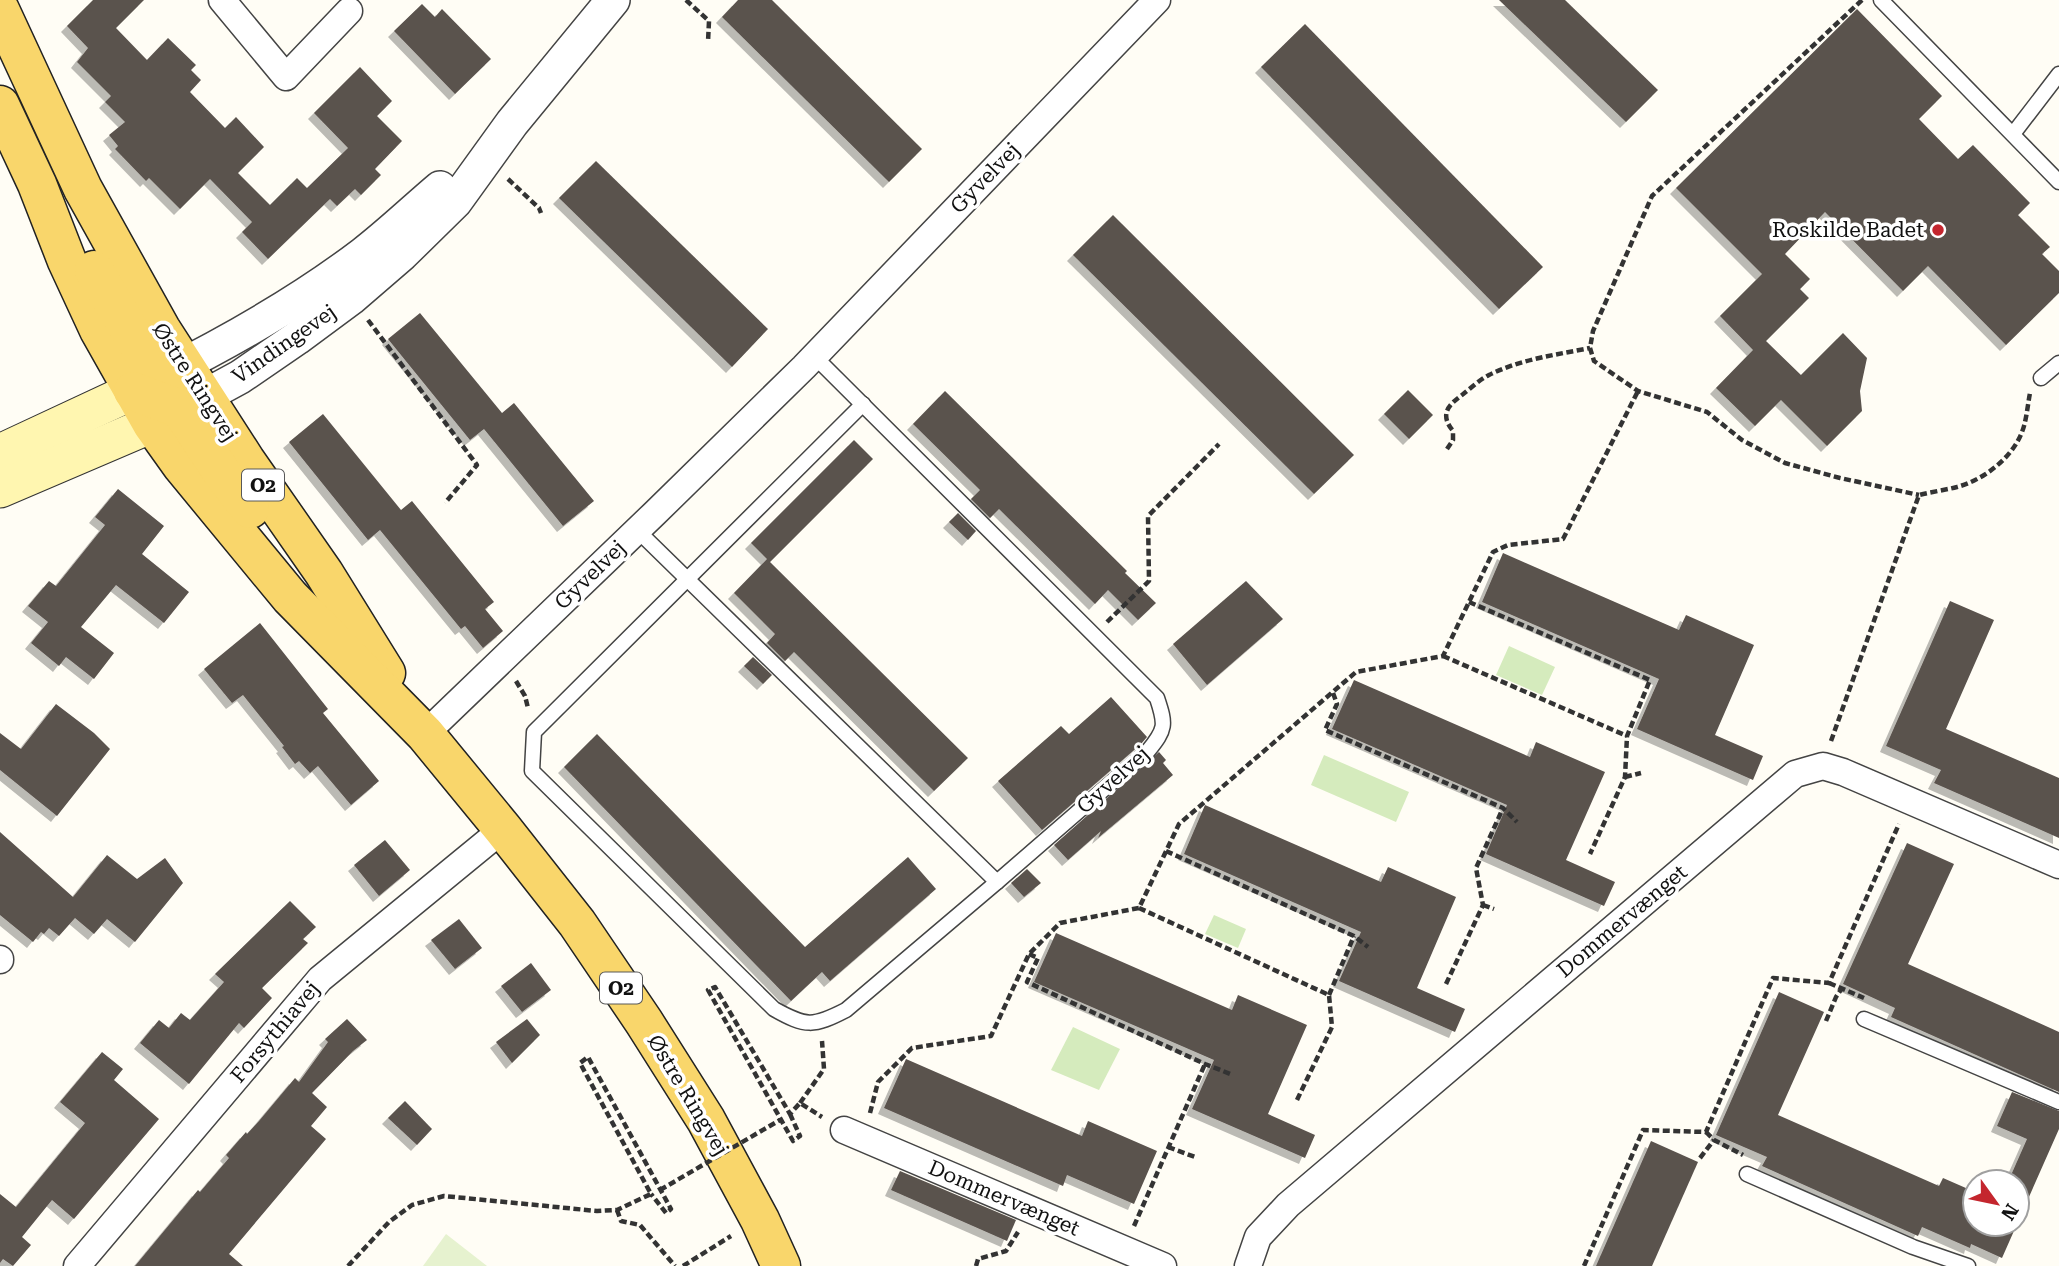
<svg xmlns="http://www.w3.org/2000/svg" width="2059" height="1266" viewBox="0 0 2059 1266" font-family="'Roboto Serif',serif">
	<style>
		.green { fill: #d5ebbd }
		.pitch { fill: #e6f2cf }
		.building { fill: #5a524d; filter: url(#shadow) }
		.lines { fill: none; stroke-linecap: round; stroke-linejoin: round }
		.service-casing { stroke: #444; stroke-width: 17 }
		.minor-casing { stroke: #444; stroke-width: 29 }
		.tertiary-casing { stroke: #444; stroke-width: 36 }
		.secondary-casing { stroke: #333; stroke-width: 39 }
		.primary-casing { stroke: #222; stroke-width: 41 }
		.path { stroke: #333; stroke-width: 4.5; stroke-dasharray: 7 3.5; stroke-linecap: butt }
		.service { stroke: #fff; stroke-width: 14 }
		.minor { stroke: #fff; stroke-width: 26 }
		.tertiary { stroke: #fff; stroke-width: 33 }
		.secondary { stroke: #fff6b0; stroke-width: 37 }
		.primary { stroke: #f9d66b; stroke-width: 38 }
		.path-bridge { stroke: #333; stroke-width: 4.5; stroke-dasharray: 7 3.5; stroke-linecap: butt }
		.poi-dot { fill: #c4262e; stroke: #fff; stroke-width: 2.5 }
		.labels { text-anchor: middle; stroke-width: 7; stroke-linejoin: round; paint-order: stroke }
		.shield { fill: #fff; stroke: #585858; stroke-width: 2 }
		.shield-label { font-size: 19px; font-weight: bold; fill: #111 }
		.street-label { font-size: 21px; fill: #111; stroke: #fff }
		.poi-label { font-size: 21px; fill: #111; stroke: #fff; text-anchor: end }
	</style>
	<defs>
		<filter id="shadow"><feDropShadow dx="-6" dy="6" stdDeviation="0" flood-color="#0004"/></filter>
	</defs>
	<rect width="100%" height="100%" fill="#fffdf5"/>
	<g class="green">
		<path d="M1509,646L1555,667L1542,695L1496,675Z"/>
		<path d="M1324,755L1409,792L1396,822L1311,785Z"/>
		<path d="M1214,915L1246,929L1238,948L1205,934Z"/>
		<path d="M1073,1027L1120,1049L1099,1090L1051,1070Z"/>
	</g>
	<path class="pitch" d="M446,1234L487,1266H423Z"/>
	<g class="building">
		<path d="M93,0H144L116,28L147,60L168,38L196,65L191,70L201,80L190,92L225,128L236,117L264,147L238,173L270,205L297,178L307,188L348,148L314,113L360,67L392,101L377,116L402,141L375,169L381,175L361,195L355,189L337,206L330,199L268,259L242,232L252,222L210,179L180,209L149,178L146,181L115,149L118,146L109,135L125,122L105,102L111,96L77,62L88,48L67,26Z"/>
		<path d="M738,0H772L922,149L889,182L722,17Z"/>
		<path d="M1499,0H1565L1658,90L1626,122Z"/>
		<path d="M422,4L435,17L442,9L491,59L455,94L394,31Z"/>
		<path d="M1857,9L1942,96L1919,119L1958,159L1973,145L2030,203L2018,215L2050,247L2042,254L2059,271V293L2006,345L1928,266L1903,291L1825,212L1785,254L1810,279L1800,289L1809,298L1766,341L1801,375L1843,333L1867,358L1860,391L1862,411L1827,446L1781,400L1755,426L1716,388L1753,350L1720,316L1762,274L1676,188Z"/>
		<path d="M1305,24L1543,267L1499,309L1261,67Z"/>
		<path d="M596,161L768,329L732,367L559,198Z"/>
		<path d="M1113,215L1354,455L1314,494L1073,255Z"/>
		<path d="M420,313L502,413L514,403L594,501L563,526L484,429L470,440L388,339Z"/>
		<path d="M1408,390L1433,415L1409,439L1384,414Z"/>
		<path d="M945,391L1127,571L1125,573L1156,603L1138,620L1108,590L1095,604L999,509L990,518L971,499L980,490L913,424Z"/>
		<path d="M323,414L401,510L412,501L494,602L485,609L503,631L483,648L465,626L461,629L380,530L368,540L289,442Z"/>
		<path d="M854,440L873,459L770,562L968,758L934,791L794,652L785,661L767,643L775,634L734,593L767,559L751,543Z"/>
		<path d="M118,489L164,526L142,554L189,592L164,623L116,585L81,627L114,653L94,679L66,657L59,666L31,643L48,622L28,606L49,581L56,586L105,525L95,517Z"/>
		<path d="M958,513L976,531L968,540L949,522Z"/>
		<path d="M1503,553L1679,630L1686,615L1754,645L1715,735L1763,756L1753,780L1637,729L1659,679L1482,602Z"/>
		<path d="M1246,581L1283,619L1207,685L1173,644Z"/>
		<path d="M1950,601L1994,620L1946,729L2059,778V838L1934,783L1941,770L1886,746Z"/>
		<path d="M260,623L328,709L323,713L379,781L351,805L318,766L310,773L299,761L295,764L282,747L284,746L243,695L232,703L204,669Z"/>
		<path d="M753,657L772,675L763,684L744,666Z"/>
		<path d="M1354,680L1530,757L1536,742L1605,772L1566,860L1615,882L1604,906L1486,854L1507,805L1332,729Z"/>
		<path d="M1111,697L1147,737L1141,744L1042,830L998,781L1061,726L1069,734Z"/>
		<path d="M56,704L94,733L110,749L57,816L0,770V733L21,749Z"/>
		<path d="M597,734L805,947L908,857L936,889L830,981L822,972L791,1001L564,767Z"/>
		<path d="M1159,752L1166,760L1163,763L1173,775L1098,838L1101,831L1068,860L1054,845Z"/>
		<path d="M1205,805L1381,882L1388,867L1456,897L1417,988L1465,1009L1455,1032L1339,981L1361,932L1184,854Z"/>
		<path d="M0,832L73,897L107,855L137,879L165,858L183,883L135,942L107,919L94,934L75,918L59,936L49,928L44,934L41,932L33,942L0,915Z"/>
		<path d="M385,840L410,870L379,896L354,865Z"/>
		<path d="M1907,843L1954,864L1908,964L2059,1032V1092L1891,1017L1895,1008L1843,984Z"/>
		<path d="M1027,869L1041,883L1024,897L1011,883Z"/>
		<path d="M290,901L316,927L303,939L308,943L262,988L272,998L244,1028L239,1023L189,1084L140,1043L159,1020L169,1028L181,1013L190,1020L224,982L215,974Z"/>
		<path d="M459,919L482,948L455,969L431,940Z"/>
		<path d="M1056,933L1232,1010L1238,995L1307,1025L1268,1114L1315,1135L1305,1158L1192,1109L1214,1060L1034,982Z"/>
		<path d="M531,963L551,990L522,1012L501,986Z"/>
		<path d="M1779,992L1824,1012L1778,1115L1939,1186L1943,1178L1975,1192V1224H2017V1182H2008L2027,1139L1997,1126L2012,1092L2059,1111V1129L2002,1258L1971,1244L1970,1248L1922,1227L1918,1236L1762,1166L1767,1157L1716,1135Z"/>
		<path d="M347,1019L367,1040L353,1051L312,1093L327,1107L311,1126L326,1139L229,1254L243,1266H135L198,1190L200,1192L229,1158L226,1155L246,1132L247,1134L259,1121L295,1078L299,1082L328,1042L325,1039Z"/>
		<path d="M527,1019L540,1035L512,1063L496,1042Z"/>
		<path d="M102,1052L123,1069L114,1080L159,1119L74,1219L52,1200L22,1237L31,1245L13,1266L3,1259L0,1263V1194L16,1207L85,1123L60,1102Z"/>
		<path d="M906,1059L1082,1136L1088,1121L1157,1151L1134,1204L1067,1175L1063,1186L884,1108Z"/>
		<path d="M405,1101L432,1129L417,1145L388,1118Z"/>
		<path d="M1651,1141L1698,1162L1652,1266H1596Z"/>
		<path d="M900,1171L1016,1220L1007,1241L891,1190Z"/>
	</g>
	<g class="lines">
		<defs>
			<g id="service">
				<path d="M1881,0L2059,182"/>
				<path d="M2013,134L2059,74"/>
				<path d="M2041,378L2059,363"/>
				<path d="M863,404L534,732L532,771L774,1009C806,1027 813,1027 846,1010L997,882"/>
				<path d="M637,530L997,882L1148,751C1166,729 1166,725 1157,698L814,356"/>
				<path d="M1864,1019L2059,1102"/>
				<path d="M1747,1174L1913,1247L1968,1266"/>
			</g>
			<g id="minor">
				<path d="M222,0L286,77L349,11"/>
				<path d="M425,734L654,514L804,367L1157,0"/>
				<path d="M0,959V960"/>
				<path d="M844,1130L1163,1266"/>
				<path d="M77,1266L320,979L503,829"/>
				<path d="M1248,1266L1258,1237L1288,1205L1795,774L1823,766L1843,772L2059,865"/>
			</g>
			<g id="tertiary">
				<path d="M161,376C231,341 300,302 363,254C389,234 414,210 440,188"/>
				<path d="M183,408L240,377L297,338L351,298L402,254L455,202L512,123L613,0"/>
			</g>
			<g id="secondary">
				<path d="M0,453L133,391"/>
				<path d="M0,489L152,424"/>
			</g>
			<g id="primary">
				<path d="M0,10L83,189L161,329L246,461L324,573L386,673"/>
				<path d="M0,105L37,184L67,261L99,330L152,424L182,466L290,597L425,734L503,829L577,923L644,1022L706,1120L760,1220L781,1266"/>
				<path d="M94,270L158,378L197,393"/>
				<path d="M133,391L180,409L222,473L250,509"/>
			</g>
		</defs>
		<use href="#service" class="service-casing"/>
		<use href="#minor" class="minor-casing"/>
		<use href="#tertiary" class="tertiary-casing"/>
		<use href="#secondary" class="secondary-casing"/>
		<use href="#primary" class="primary-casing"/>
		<g class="path">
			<path d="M686,0L709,21L708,42"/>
			<path d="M1862,0L1652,196L1593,331L1590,348L1594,361L1638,391L1707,412L1742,440L1785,463L1840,478L1919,495"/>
			<path d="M508,179L539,208L541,213"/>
			<path d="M368,320L477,465L445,503"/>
			<path d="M1447,449L1453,440V431C1440,415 1447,406 1462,395C1470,389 1479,380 1489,375C1521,359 1555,355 1590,348"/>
			<path d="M1469,602L1650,680L1627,736L1625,777L1590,854"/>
			<path d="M1107,622L1149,581L1148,516L1219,444"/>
			<path d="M1443,656L1627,736"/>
			<path d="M516,681L525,696L528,708"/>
			<path d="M1333,693L1337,704L1325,730L1503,808L1517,822"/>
			<path d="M1831,741L1919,495C1931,492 1945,490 1957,487C1986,479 2016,455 2024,426C2027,415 2028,403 2030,393"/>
			<path d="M1625,777L1641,773"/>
			<path d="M1166,851L1354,936L1368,947"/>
			<path d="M1483,905L1494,909"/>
			<path d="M1139,908L1329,995L1332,1027L1296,1102"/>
			<path d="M1029,954L1038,958L1027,982L1205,1064L1233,1075"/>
			<path d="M1829,983L1864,998"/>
			<path d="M1446,984L1483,905L1476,868L1503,808"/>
			<path d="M1329,995L1354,936"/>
			<path d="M1826,1021L1836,997L1842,988"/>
			<path d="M800,1103L824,1069L822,1041"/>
			<path d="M870,1113L878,1082L912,1048L991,1036L1029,954L1060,923L1139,908L1179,824L1356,672L1443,656L1493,552L1508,545L1563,539L1638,391"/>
			<path d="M790,1114L800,1136L793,1141L708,990L715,987L790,1114L800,1103L822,1117"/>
			<path d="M1706,1132L1714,1140L1743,1155"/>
			<path d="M1168,1147L1195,1157"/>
			<path d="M1700,1158L1714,1140"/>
			<path d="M617,1210L621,1221L640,1225L675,1266"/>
			<path d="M1134,1226L1205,1064"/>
			<path d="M348,1266L389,1222L412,1205L444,1196L597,1211L617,1210L651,1194L580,1063L588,1057L671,1209L666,1213L651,1194"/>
			<path d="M683,1266L731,1236"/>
			<path d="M976,1266L978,1259L1006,1251L1018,1232"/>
			<path d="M1584,1266L1643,1130L1706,1132L1773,978L1829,983L1899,824"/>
		</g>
		<use href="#service" class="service"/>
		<use href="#minor" class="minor"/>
		<use href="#tertiary" class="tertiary"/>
		<use href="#secondary" class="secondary"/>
		<use href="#primary" class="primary"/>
		<path class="path-bridge" d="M660,1190L780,1120"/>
	</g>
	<circle class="poi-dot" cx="1938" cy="230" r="7"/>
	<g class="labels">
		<g class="shield">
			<rect x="242" y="469.5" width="42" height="31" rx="5"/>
			<rect x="600" y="972.5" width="42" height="31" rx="5"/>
		</g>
		<g class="shield-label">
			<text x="263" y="492">O2</text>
			<text x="621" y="995">O2</text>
		</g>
		<g class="street-label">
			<text transform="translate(985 178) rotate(-46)" y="7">Gyvelvej</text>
			<text transform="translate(284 344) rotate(-35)" y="7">Vindingevej</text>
			<text transform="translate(195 382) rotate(57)" y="7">Østre Ringvej</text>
			<text transform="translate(590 575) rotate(-44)" y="7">Gyvelvej</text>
			<text transform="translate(1113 780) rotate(-42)" y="7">Gyvelvej</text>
			<text transform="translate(1622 921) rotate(-40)" y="7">Dommervænget</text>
			<text transform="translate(275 1032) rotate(-50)" y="7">Forsythiavej</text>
			<text transform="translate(688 1095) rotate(59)" y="7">Østre Ringvej</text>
			<text transform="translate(1004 1198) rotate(23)" y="7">Dommervænget</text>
		</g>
		<g class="poi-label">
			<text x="1924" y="237">Roskilde Badet</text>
		</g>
	</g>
	<g transform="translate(1996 1203) rotate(123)"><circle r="33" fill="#ffffff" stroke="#a0a0a0" stroke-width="2"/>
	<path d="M0-5L12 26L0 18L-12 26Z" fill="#c4262e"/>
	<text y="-10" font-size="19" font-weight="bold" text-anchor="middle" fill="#111111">N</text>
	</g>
</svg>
